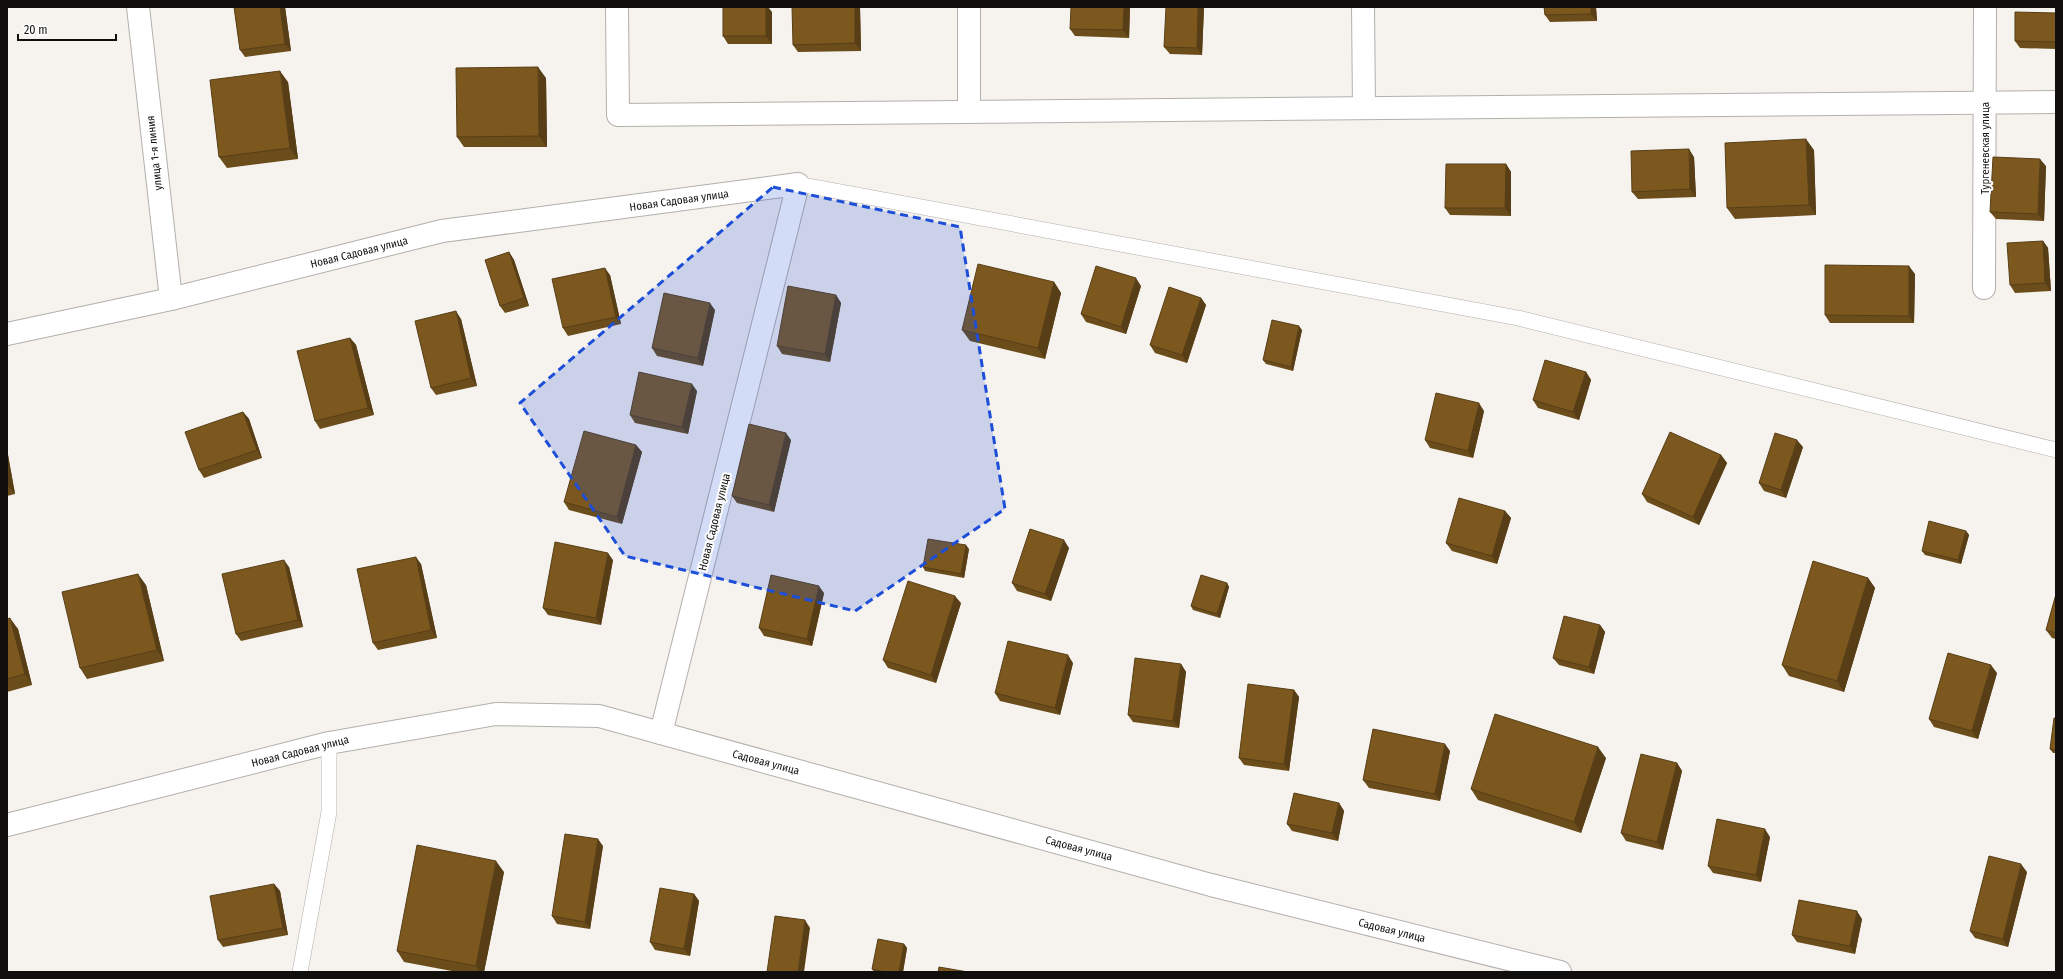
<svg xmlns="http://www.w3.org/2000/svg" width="2063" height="979" viewBox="0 0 2063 979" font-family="'Fira Sans Condensed',sans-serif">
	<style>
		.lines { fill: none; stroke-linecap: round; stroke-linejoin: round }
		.service-casing { stroke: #b3b0ac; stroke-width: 16 }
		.minor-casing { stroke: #b3b0ac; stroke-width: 24 }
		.tertiary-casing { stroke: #b3b0ac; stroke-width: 24 }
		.service { stroke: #fff; stroke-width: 15 }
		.minor { stroke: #fff; stroke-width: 22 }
		.tertiary { stroke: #fff; stroke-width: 22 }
		.wall { fill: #6b4c1b }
		.shaded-wall { fill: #573e16 }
		.building { fill: #7c581f; stroke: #573e16 }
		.marked { fill: #1d4ed8; fill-opacity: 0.2; stroke: #1d4ed8; stroke-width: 3; stroke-dasharray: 8 5; stroke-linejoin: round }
		.labels { text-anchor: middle; stroke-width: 4; stroke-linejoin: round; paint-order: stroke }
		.street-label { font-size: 11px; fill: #100f0d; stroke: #fff }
	</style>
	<rect width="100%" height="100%" fill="#f6f2ee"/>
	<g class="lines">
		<defs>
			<g id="service">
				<path d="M798,184L1518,318L2056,450"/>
				<path d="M300,972L329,812V743"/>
			</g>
			<g id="minor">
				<path d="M138,7L171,299"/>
				<path d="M617,7L618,115L2056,102"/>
				<path d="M969,7V111"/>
				<path d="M1363,7L1364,108"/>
				<path d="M1984,288L1985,7"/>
				<path d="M7,334L171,299L442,231L798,184L661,733"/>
			</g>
			<path id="tertiary" d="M7,825L329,743L496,714L599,716L1211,885L1560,972"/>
		</defs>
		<use href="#service" class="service-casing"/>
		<use href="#minor" class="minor-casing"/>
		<use href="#tertiary" class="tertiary-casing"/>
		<use href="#service" class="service"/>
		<use href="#minor" class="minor"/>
		<use href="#tertiary" class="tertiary"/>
	</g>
	<g class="wall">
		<path d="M234,7H285L291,51L245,57L240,50Z"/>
		<path d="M860,7L861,51L798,52L793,45Z"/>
		<path d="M1130,7L1129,38L1075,36L1070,29Z"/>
		<path d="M1204,7L1202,55L1170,54L1164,47Z"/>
		<path d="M1544,7H1596L1597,21L1550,22L1545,15Z"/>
		<path d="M772,12V44H728L723,36Z"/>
		<path d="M2056,13V49L2020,48L2015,41Z"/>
		<path d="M546,78L547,147H464L457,137Z"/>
		<path d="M288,82L298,159L227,168L219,157Z"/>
		<path d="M1814,150L1816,215L1735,219L1727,208Z"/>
		<path d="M1694,157L1696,197L1638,199L1632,192Z"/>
		<path d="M1506,164L1511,172V216L1450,215L1445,208Z"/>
		<path d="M2046,166L2044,221L1996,219L1990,212Z"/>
		<path d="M2043,241L2048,248L2051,291L2015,293L2010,285Z"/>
		<path d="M509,252L514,260L529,306L505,313L500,306Z"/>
		<path d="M1915,274L1914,323H1830L1825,315Z"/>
		<path d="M610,275L621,324L568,336L563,328Z"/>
		<path d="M1054,282L1061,293L1045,359L970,341L962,330Z"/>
		<path d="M1141,286L1126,334L1086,322L1081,314Z"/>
		<path d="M836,295L841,303L830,362L782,354L777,346Z"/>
		<path d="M1201,298L1206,305L1187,363L1155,353L1150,345Z"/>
		<path d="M715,310L703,366L657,356L652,348Z"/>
		<path d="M461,319L477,386L436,395L431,388Z"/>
		<path d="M1302,330L1293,371L1266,364L1263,360Z"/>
		<path d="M350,338L356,345L374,415L320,429L315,421Z"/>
		<path d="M1586,372L1591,380L1579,420L1538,408L1533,400Z"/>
		<path d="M697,391L688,434L635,423L630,415Z"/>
		<path d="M1484,411L1473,458L1430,448L1425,440Z"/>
		<path d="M243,412L249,419L262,458L204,478L199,470Z"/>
		<path d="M791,440L774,512L737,503L732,496Z"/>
		<path d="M636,445L642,452L622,524L569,510L564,502Z"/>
		<path d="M1803,447L1786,498L1764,491L1759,483Z"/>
		<path d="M7,454L8,455L15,494L7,496Z"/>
		<path d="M1721,455L1727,463L1699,525L1647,502L1642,494Z"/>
		<path d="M1505,511L1511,518L1497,564L1452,551L1446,543Z"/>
		<path d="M1966,531L1969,535L1961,564L1925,555L1922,551Z"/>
		<path d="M1069,548L1051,601L1017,591L1012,583Z"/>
		<path d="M969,549L964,578L925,571L923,567Z"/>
		<path d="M613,560L601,625L548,615L543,608Z"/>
		<path d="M421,564L437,638L378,650L373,643Z"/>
		<path d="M289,567L303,627L241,641L236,634Z"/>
		<path d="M1868,578L1875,588L1844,692L1789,676L1782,665Z"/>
		<path d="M1227,583L1229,587L1220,618L1193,610L1191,606Z"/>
		<path d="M146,585L164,661L87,679L80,668Z"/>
		<path d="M824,593L812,646L764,636L759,628Z"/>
		<path d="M2056,594V639L2052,638L2046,630Z"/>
		<path d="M961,603L936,683L888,668L883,660Z"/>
		<path d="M7,619L18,629L32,685L7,692Z"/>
		<path d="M1600,625L1605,632L1594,674L1559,665L1553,658Z"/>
		<path d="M1073,663L1060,715L1000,701L995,693Z"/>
		<path d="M1181,664L1186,672L1179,728L1133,722L1128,715Z"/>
		<path d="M1997,673L1978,739L1934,727L1929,719Z"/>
		<path d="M1294,690L1299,697L1289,771L1244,765L1239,758Z"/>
		<path d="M2056,718V753H2053L2050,749Z"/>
		<path d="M1450,751L1440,801L1369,788L1363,780Z"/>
		<path d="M1606,758L1581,833L1478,800L1471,789Z"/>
		<path d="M1677,763L1682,771L1663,850L1626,841L1621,833Z"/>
		<path d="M1339,803L1344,811L1338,841L1292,831L1287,824Z"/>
		<path d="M1770,837L1761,882L1713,873L1708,866Z"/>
		<path d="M603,846L590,929L557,924L552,916Z"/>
		<path d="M504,872L484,972H457L404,962L397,951Z"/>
		<path d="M2027,872L2008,947L1975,938L1970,931Z"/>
		<path d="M274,884L280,891L288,935L223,947L218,940Z"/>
		<path d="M694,894L699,901L690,956L655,950L650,942Z"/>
		<path d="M1862,919L1855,954L1797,942L1792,935Z"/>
		<path d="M904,944L907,948L903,972H874L872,969Z"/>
	</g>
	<g class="shaded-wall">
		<path d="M280,7H285L291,51L285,44Z"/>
		<path d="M766,7H768L772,12V44L766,36Z"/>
		<path d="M855,7H860L861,51L855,43Z"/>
		<path d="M1124,7H1130L1129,38L1123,30Z"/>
		<path d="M1198,7H1204L1202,55L1197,48Z"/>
		<path d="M1591,7H1596L1597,21L1591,14Z"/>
		<path d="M538,67L546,78L547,147L539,136Z"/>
		<path d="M280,71L288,82L298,159L290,148Z"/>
		<path d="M1806,139L1814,150L1816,215L1809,205Z"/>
		<path d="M1689,149L1694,157L1696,197L1690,189Z"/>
		<path d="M2040,159L2046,166L2044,221L2038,214Z"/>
		<path d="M1506,164L1511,172V216L1505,208Z"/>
		<path d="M2043,241L2048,248L2051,291L2045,283Z"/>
		<path d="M509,252L514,260L529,306L524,298Z"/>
		<path d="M1909,266L1915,274L1914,323L1909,316Z"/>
		<path d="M605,268L610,275L621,324L616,317Z"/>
		<path d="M1136,278L1141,286L1126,334L1121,327Z"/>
		<path d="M1054,282L1061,293L1045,359L1038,348Z"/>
		<path d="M836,295L841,303L830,362L825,354Z"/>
		<path d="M1201,298L1206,305L1187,363L1182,355Z"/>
		<path d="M710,303L715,310L703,366L698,358Z"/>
		<path d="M456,311L461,319L477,386L471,378Z"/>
		<path d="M1299,326L1302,330L1293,371L1291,367Z"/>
		<path d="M350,338L356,345L374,415L368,408Z"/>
		<path d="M1586,372L1591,380L1579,420L1573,412Z"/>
		<path d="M692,384L697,391L688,434L682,427Z"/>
		<path d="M1479,403L1484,411L1473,458L1468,451Z"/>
		<path d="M243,412L249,419L262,458L257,450Z"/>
		<path d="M786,433L791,440L774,512L769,505Z"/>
		<path d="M1797,440L1803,447L1786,498L1781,490Z"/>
		<path d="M636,445L642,452L622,524L617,517Z"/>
		<path d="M7,454L8,455L15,494L9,487L7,473Z"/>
		<path d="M1721,455L1727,463L1699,525L1693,517Z"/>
		<path d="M1505,511L1511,518L1497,564L1492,556Z"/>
		<path d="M1966,531L1969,535L1961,564L1958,560Z"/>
		<path d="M1064,540L1069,548L1051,601L1045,594Z"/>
		<path d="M966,545L969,549L964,578L961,574Z"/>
		<path d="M608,553L613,560L601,625L596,618Z"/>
		<path d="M416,557L421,564L437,638L431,630Z"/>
		<path d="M284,560L289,567L303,627L298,620Z"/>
		<path d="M138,574L146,585L164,661L157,650Z"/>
		<path d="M1868,578L1875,588L1844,692L1837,681Z"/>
		<path d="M1227,583L1229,587L1220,618L1217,614Z"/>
		<path d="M819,586L824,593L812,646L807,639Z"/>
		<path d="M955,596L961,603L936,683L931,675Z"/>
		<path d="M10,618L18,629L32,685L25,674Z"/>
		<path d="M1600,625L1605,632L1594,674L1589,667Z"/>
		<path d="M1068,655L1073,663L1060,715L1055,708Z"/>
		<path d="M1181,664L1186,672L1179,728L1173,721Z"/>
		<path d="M1991,665L1997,673L1978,739L1972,731Z"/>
		<path d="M1294,690L1299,697L1289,771L1284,764Z"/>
		<path d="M1445,744L1450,751L1440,801L1435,794Z"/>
		<path d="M1598,747L1606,758L1581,833L1574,822Z"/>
		<path d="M1677,763L1682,771L1663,850L1657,842Z"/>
		<path d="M1339,803L1344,811L1338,841L1332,833Z"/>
		<path d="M1765,829L1770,837L1761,882L1756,875Z"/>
		<path d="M598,839L603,846L590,929L585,922Z"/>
		<path d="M496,861L504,872L484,972H480L476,966Z"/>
		<path d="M2021,864L2027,872L2008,947L2003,939Z"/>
		<path d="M274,884L280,891L288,935L283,928Z"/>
		<path d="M694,894L699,901L690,956L684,949Z"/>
		<path d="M1857,911L1862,919L1855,954L1850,946Z"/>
		<path d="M805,920L810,928L804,972H798Z"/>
		<path d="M904,944L907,948L903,972H899Z"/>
	</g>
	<g class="building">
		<path d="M234,7H280L285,44L240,50Z"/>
		<rect x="723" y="7" width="43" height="29"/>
		<path d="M792,7H855V43L793,45Z"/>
		<path d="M1071,7H1124L1123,30L1070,29Z"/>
		<path d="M1166,7H1198L1197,48L1164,47Z"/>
		<path d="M1544,7H1591V14L1545,15Z"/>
		<path d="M2015,12L2056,13V42L2015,41Z"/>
		<path d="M538,67L539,136L457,137L456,68Z"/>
		<path d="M280,71L290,148L219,157L210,80Z"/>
		<path d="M1806,139L1809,205L1727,208L1725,143Z"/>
		<path d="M1689,149L1690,189L1632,192L1631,151Z"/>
		<path d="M1993,157L2040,159L2038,214L1990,212Z"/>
		<path d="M1446,164H1506L1505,208H1445Z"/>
		<path d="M2043,241L2045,283L2010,285L2007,243Z"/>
		<path d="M509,252L524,298L500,306L485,260Z"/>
		<path d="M978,264L1054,282L1038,348L962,330Z"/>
		<path d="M1825,265L1909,266V316L1825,315Z"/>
		<path d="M1096,266L1136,278L1121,327L1081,314Z"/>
		<path d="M605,268L616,317L563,328L552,279Z"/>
		<path d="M788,286L836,295L825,354L777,346Z"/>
		<path d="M1169,287L1201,298L1182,355L1150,345Z"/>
		<path d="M664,293L710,303L698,358L652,348Z"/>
		<path d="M456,311L471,378L431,388L415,321Z"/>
		<path d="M1272,320L1299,326L1291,367L1263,360Z"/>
		<path d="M350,338L368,408L315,421L297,351Z"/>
		<path d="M1545,360L1586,372L1573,412L1533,400Z"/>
		<path d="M639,372L692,384L682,427L630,415Z"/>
		<path d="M1436,393L1479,403L1468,451L1425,440Z"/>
		<path d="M243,412L257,450L199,470L185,432Z"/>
		<path d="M749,424L786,433L769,505L732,496Z"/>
		<path d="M584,431L636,445L617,517L564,502Z"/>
		<path d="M1670,432L1721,455L1693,517L1642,494Z"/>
		<path d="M1775,433L1797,440L1781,490L1759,483Z"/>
		<path d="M7,473L9,487H7Z"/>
		<path d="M1459,498L1505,511L1492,556L1446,543Z"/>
		<path d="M1929,521L1966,531L1958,560L1922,551Z"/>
		<path d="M1030,529L1064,540L1045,594L1012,583Z"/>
		<path d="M928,539L966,545L961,574L923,567Z"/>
		<path d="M555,542L608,553L596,618L543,608Z"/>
		<path d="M416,557L431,630L373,643L357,569Z"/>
		<path d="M284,560L298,620L236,634L222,574Z"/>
		<path d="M1813,561L1868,578L1837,681L1782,665Z"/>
		<path d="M138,574L157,650L80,668L62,592Z"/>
		<path d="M771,575L819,586L807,639L759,628Z"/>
		<path d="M1201,575L1227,583L1217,614L1191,606Z"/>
		<path d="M908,581L955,596L931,675L883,660Z"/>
		<path d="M2056,594V633L2046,630Z"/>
		<path d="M1564,616L1600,625L1589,667L1553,658Z"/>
		<path d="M10,618L25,674L7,679V619Z"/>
		<path d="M1008,641L1068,655L1055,708L995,693Z"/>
		<path d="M1948,653L1991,665L1972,731L1929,719Z"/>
		<path d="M1135,658L1181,664L1173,721L1128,715Z"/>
		<path d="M1248,684L1294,690L1284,764L1239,758Z"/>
		<path d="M1495,714L1598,747L1574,822L1471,789Z"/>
		<path d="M2054,718H2056V750L2050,749Z"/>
		<path d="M1373,729L1445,744L1435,794L1363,780Z"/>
		<path d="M1641,754L1677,763L1657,842L1621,833Z"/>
		<path d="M1294,793L1339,803L1332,833L1287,824Z"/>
		<path d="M1717,819L1765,829L1756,875L1708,866Z"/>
		<path d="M565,834L598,839L585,922L552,916Z"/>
		<path d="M417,845L496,861L476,966L397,951Z"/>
		<path d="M1989,856L2021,864L2003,939L1970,931Z"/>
		<path d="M274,884L283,928L218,940L210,896Z"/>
		<path d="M660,888L694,894L684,949L650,942Z"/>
		<path d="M1799,900L1857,911L1850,946L1792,935Z"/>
		<path d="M775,916L805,920L798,972H767Z"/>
		<path d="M878,939L904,944L899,972H885L872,969Z"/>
		<path d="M939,967L968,972H938Z"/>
	</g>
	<path class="marked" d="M773,187L960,227L1005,509L855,611L625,556L520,403Z"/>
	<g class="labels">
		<g class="street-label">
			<text transform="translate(1985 148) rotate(-90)" y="4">Тургеневская улица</text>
			<text transform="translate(154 153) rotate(-96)" y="4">улица 1-я линия</text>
			<text transform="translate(679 200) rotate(-8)" y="4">Новая Садовая улица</text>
			<text transform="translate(359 252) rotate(-14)" y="4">Новая Садовая улица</text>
			<text transform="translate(714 522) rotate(-76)" y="4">Новая Садовая улица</text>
			<text transform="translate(300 751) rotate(-14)" y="4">Новая Садовая улица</text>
			<text transform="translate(766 762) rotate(15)" y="4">Садовая улица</text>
			<text transform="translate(1079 848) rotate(15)" y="4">Садовая улица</text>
			<text transform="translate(1392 930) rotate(14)" y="4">Садовая улица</text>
		</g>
	</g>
	<rect width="2063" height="979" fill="none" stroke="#100f0d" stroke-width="16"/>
	<path d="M18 34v6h98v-6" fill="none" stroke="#100f0d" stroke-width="2"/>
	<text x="24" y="34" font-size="12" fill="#100f0d" stroke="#ffffff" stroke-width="3" paint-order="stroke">20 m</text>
</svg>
